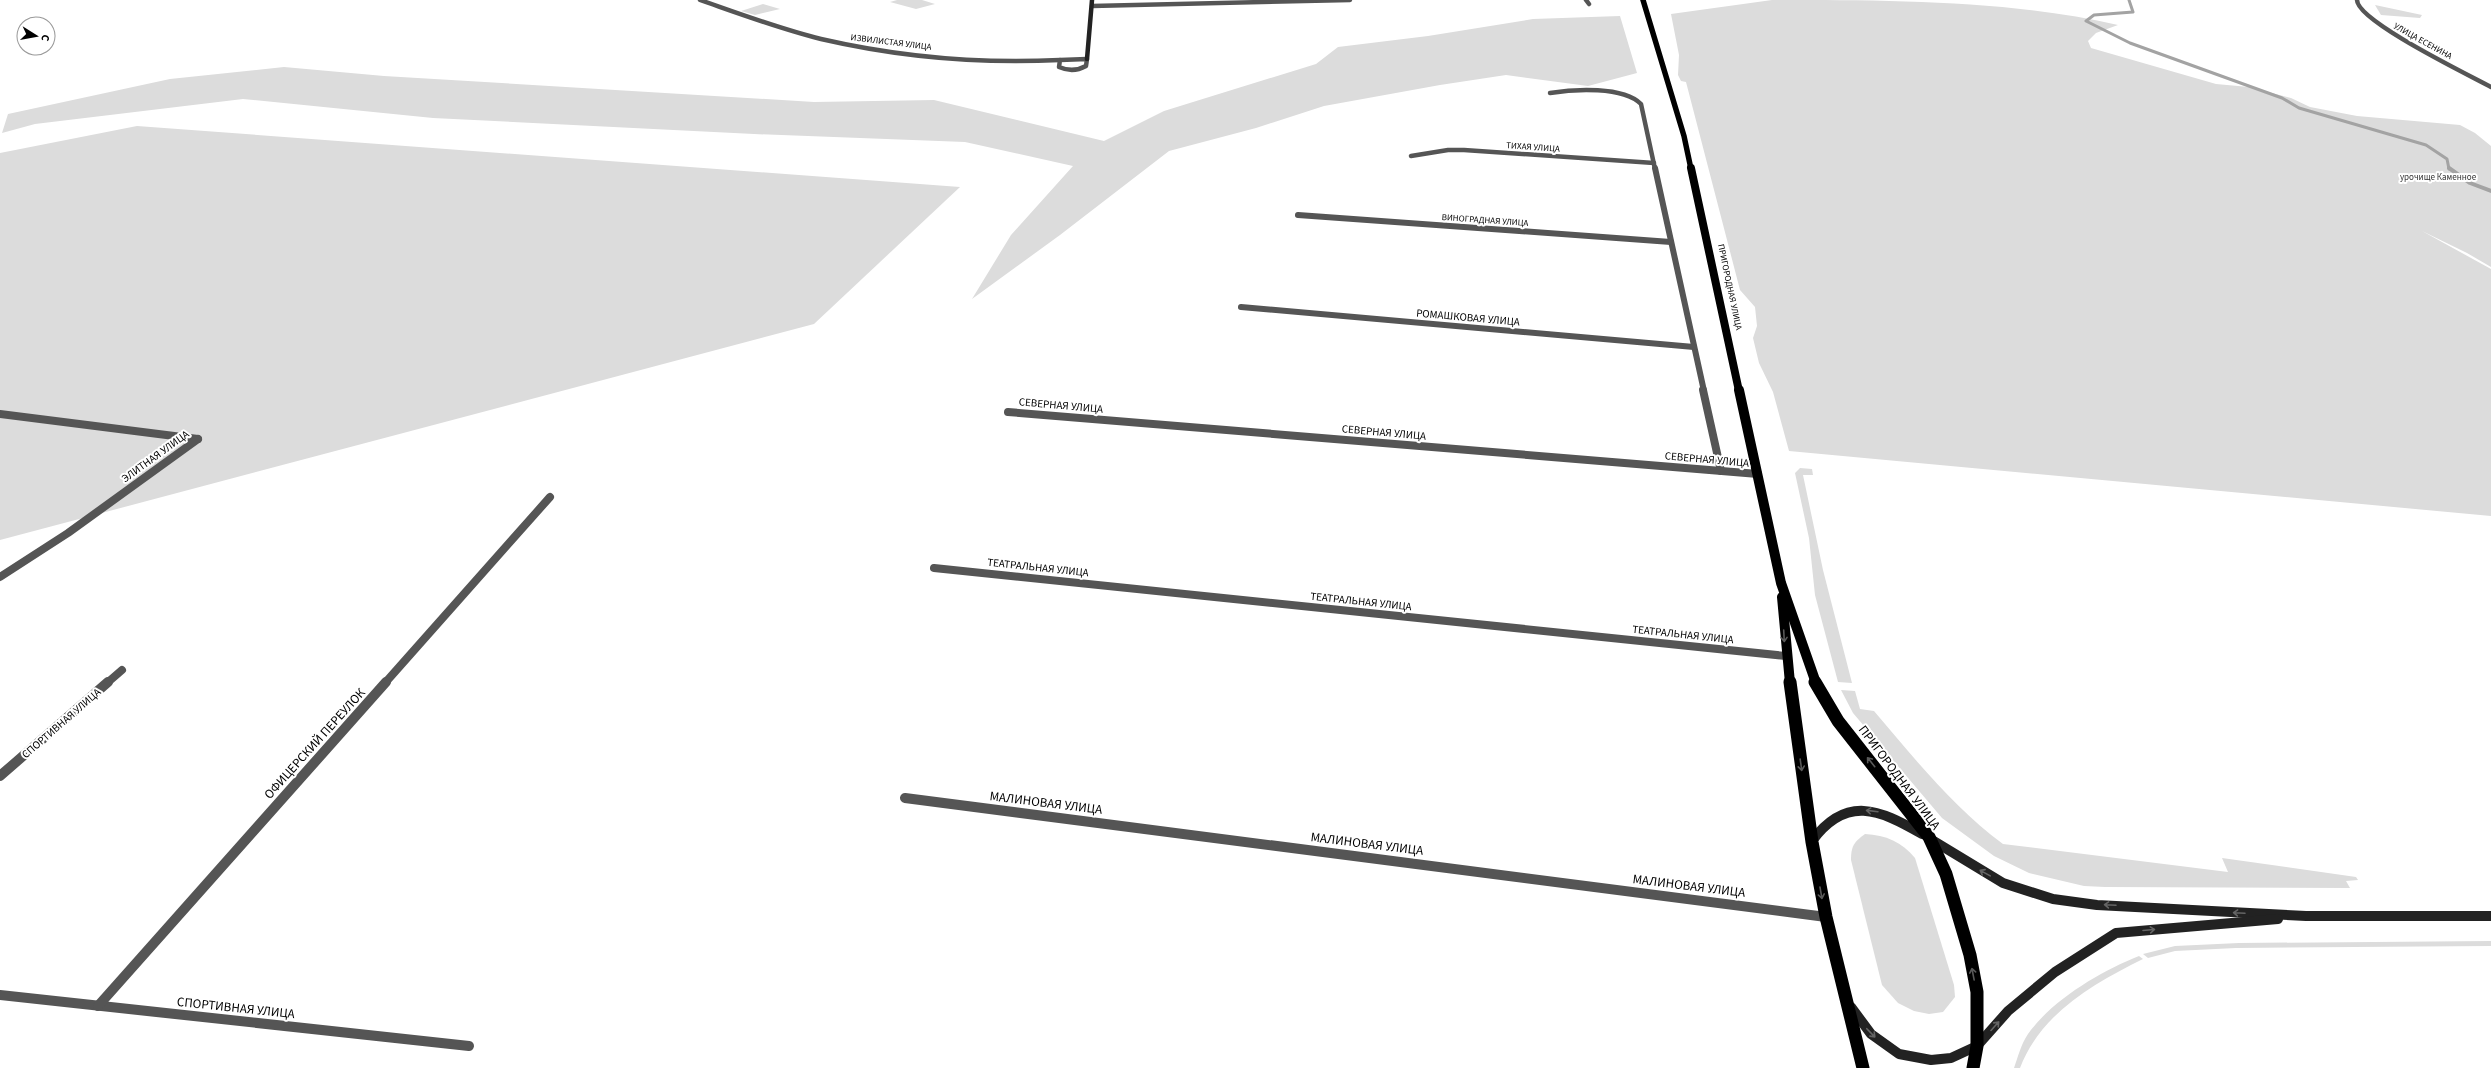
<svg xmlns="http://www.w3.org/2000/svg" width="2491" height="1068" viewBox="0 0 2491 1068" font-family="'Source Sans 3',sans-serif">
	<style>
		.green { fill: #dcdcdc }
		.lines { fill: none; stroke-linecap: round; stroke-linejoin: round }
		.stream-far1 { stroke: #a3a3a3; stroke-width: 3 }
		.stream { stroke: #a3a3a3; stroke-width: 4 }
		.street-far3 { stroke: #555; stroke-width: 4.5 }
		.street-far2 { stroke: #555; stroke-width: 6 }
		.street-far1 { stroke: #555; stroke-width: 8 }
		.street { stroke: #555; stroke-width: 10 }
		.secondary-far1 { stroke: #222; stroke-width: 4.5 }
		.secondary { stroke: #222; stroke-width: 10 }
		.primary-far3 { stroke: #000; stroke-width: 5.5 }
		.primary-far2 { stroke: #000; stroke-width: 8 }
		.primary-far1 { stroke: #000; stroke-width: 10 }
		.primary { stroke: #000; stroke-width: 13 }
		.oneway { stroke: #595959 }
		.oneway2 { stroke: #646464 }
		.labels { text-anchor: middle; stroke-width: 4; stroke-linejoin: round; paint-order: stroke }
		.far-street-label { font-size: 9px; fill: #000; stroke: #fff }
		.far-park-label { font-size: 9px; fill: #333; stroke: #fff }
		.street-label { font-size: 11px; fill: #000; stroke: #fff }
		.near-street-label { font-size: 13px; fill: #000; stroke: #fff }
	</style>
	<rect width="100%" height="100%" fill="#fff"/>
	<g class="green">
		<path d="M897,0H922L935,4L916,9L890,2Z"/>
		<path d="M1772,0C1884,0 2012,0 2118,25L2096,33L2088,41L2091,48L2216,84L2249,87L2291,98L2310,107L2357,116L2460,125L2475,133L2491,146V267L2467,253L2422,231L2491,269V516L1789,451L1773,392L1759,363L1753,338L1757,326L1755,307L1740,290L1686,82L1681,81L1678,75L1679,55L1671,14Z"/>
		<path d="M763,4L780,9L755,15L741,11Z"/>
		<path d="M2375,5L2422,15L2420,18L2381,15Z"/>
		<path d="M1620,16L1637,73L1588,86L1506,75L1440,85L1324,106L1256,128L1169,151L1060,235L972,299L1011,235L1073,166L965,142L754,134L433,118L243,99L35,124L2,133L8,114L170,79L284,67L384,76L814,102L934,100L1104,141L1164,111L1316,64L1338,47L1428,36L1533,19Z"/>
		<path d="M137,126L960,187L814,324L0,540V153Z"/>
		<path d="M1800,468L1812,469L1813,475H1803L1823,570L1852,683L1838,682L1815,595L1809,538L1795,473Z"/>
		<path d="M1841,690L1855,691L1860,709L1874,711C1914,758 1953,807 2003,844L2228,872L2222,858L2356,877L2358,880L2346,881L2350,888L2105,887L2084,886L2029,873L1994,856L1942,818L1853,713Z"/>
		<path d="M1865,834C1886,835 1902,842 1915,858L1954,985L1955,997L1943,1012L1929,1014L1914,1011L1898,1003L1882,985L1851,860C1851,846 1854,842 1865,834Z"/>
		<path d="M2491,941V946L2236,948L2175,951L2148,958L2143,954L2175,946L2239,943Z"/>
		<path d="M2139,956L2143,959C2093,984 2041,1013 2020,1068H2014C2018,1057 2021,1044 2028,1034C2052,1000 2101,971 2139,956Z"/>
	</g>
	<g class="lines">
		<path class="stream-far1" d="M2129,0L2133,12L2094,15L2086,21L2130,43L2282,98L2299,108L2426,145L2447,159L2449,169"/>
		<path class="stream" d="M2449,168L2470,183L2491,191"/>
		<g class="street-far3">
			<path d="M700,0C740,14 780,29 821,39C899,57 980,64 1060,60"/>
			<path d="M1586,0L1589,4"/>
			<path d="M2357,0C2357,21 2469,75 2491,87"/>
			<path d="M1092,6L1350,0"/>
			<path d="M1087,59L1086,66C1077,71 1068,71 1059,67L1060,60Z"/>
			<path d="M1550,93C1574,89 1623,86 1641,104L1655,169"/>
			<path d="M1411,156L1448,150H1464L1654,163"/>
		</g>
		<g class="street-far2">
			<path d="M1655,168L1704,391"/>
			<path d="M1298,215L1671,242"/>
			<path d="M1241,307L1694,347"/>
		</g>
		<g class="street-far1">
			<path d="M1703,390L1721,471"/>
			<path d="M1008,412L1758,474"/>
			<path d="M0,414L198,439"/>
			<path d="M934,568L1786,656"/>
			<path d="M0,577L68,533L198,439"/>
			<path d="M107,683L122,670"/>
			<path d="M385,683L550,497"/>
		</g>
		<g class="street">
			<path d="M0,776L108,682"/>
			<path d="M905,798L1826,917"/>
			<path d="M0,995L469,1046"/>
			<path d="M98,1006L386,682"/>
		</g>
		<path class="secondary-far1" d="M1087,59L1092,0"/>
		<g class="secondary">
			<path d="M1932,840L2003,883L2053,899L2097,905L2306,916H2491"/>
			<path d="M1812,841C1846,795 1879,809 1922,834"/>
			<path d="M1851,1007L1871,1034L1899,1054L1931,1060L1951,1058L1977,1046L2008,1011L2055,972L2116,933L2278,919"/>
		</g>
		<path class="primary-far3" d="M1643,0L1684,136L1691,169"/>
		<path class="primary-far2" d="M1691,168L1739,391"/>
		<g class="primary-far1">
			<path d="M1739,390L1781,583L1816,683"/>
			<path d="M1782,597L1790,683"/>
		</g>
		<g class="primary">
			<path d="M1790,682L1812,842L1826,917L1863,1068"/>
			<path d="M1815,682L1838,721L1929,837L1946,874L1970,955L1977,992V1046L1973,1068"/>
		</g>
	</g>
	<defs><path id="oneway-shaft" d="M-6 0H5M1.5-3L5.5 0L1.5 3" fill="none" stroke-width="1.6" stroke-linecap="round" stroke-linejoin="round"/></defs>
	<g class="oneway">
		<use href="#oneway-shaft" transform="translate(1784 636) rotate(87)"/>
		<use href="#oneway-shaft" transform="translate(1871 762) rotate(-129)"/>
		<use href="#oneway-shaft" transform="translate(1801 765) rotate(82)"/>
		<use href="#oneway-shaft" transform="translate(1821 893) rotate(80)"/>
		<use href="#oneway-shaft" transform="translate(1973 974) rotate(-101)"/>
	</g>
	<g class="oneway2">
		<use href="#oneway-shaft" transform="translate(1872 811) rotate(-173)"/>
		<use href="#oneway-shaft" transform="translate(1985 873) rotate(-151)"/>
		<use href="#oneway-shaft" transform="translate(2110 905) rotate(-177)"/>
		<use href="#oneway-shaft" transform="translate(2239 913) rotate(-177)"/>
		<use href="#oneway-shaft" transform="translate(2149 930) rotate(-5)"/>
		<use href="#oneway-shaft" transform="translate(1995 1026) rotate(-48)"/>
		<use href="#oneway-shaft" transform="translate(1871 1033) rotate(46)"/>
	</g>
	<g class="labels">
		<g class="far-street-label">
			<text transform="translate(2423 41) rotate(29)" y="3">УЛИЦА ЕСЕНИНА</text>
			<text transform="translate(891 42) rotate(7)" y="3">ИЗВИЛИСТАЯ УЛИЦА</text>
			<text transform="translate(1533 147) rotate(4)" y="3">ТИХАЯ УЛИЦА</text>
			<text transform="translate(1485 220) rotate(4)" y="3">ВИНОГРАДНАЯ УЛИЦА</text>
			<text transform="translate(1730 287) rotate(78)" y="3">ПРИГОРОДНАЯ УЛИЦА</text>
		</g>
		<g class="far-park-label">
			<text x="2438" y="180">урочище Каменное</text>
		</g>
		<g class="street-label">
			<text transform="translate(1468 317) rotate(5)" y="4">РОМАШКОВАЯ УЛИЦА</text>
			<text transform="translate(1061 405) rotate(5)" y="4">СЕВЕРНАЯ УЛИЦА</text>
			<text transform="translate(1384 432) rotate(5)" y="4">СЕВЕРНАЯ УЛИЦА</text>
			<text transform="translate(155 456) rotate(-36)" y="4">ЭЛИТНАЯ УЛИЦА</text>
			<text transform="translate(1707 459) rotate(5)" y="4">СЕВЕРНАЯ УЛИЦА</text>
			<text transform="translate(1038 567) rotate(6)" y="4">ТЕАТРАЛЬНАЯ УЛИЦА</text>
			<text transform="translate(1361 601) rotate(6)" y="4">ТЕАТРАЛЬНАЯ УЛИЦА</text>
			<text transform="translate(1683 634) rotate(6)" y="4">ТЕАТРАЛЬНАЯ УЛИЦА</text>
			<text transform="translate(61 723) rotate(-41)" y="4">СПОРТИВНАЯ УЛИЦА</text>
		</g>
		<g class="near-street-label">
			<text transform="translate(314 743) rotate(-48)" y="5">ОФИЦЕРСКИЙ ПЕРЕУЛОК</text>
			<text transform="translate(1900 777) rotate(53)" y="5">ПРИГОРОДНАЯ УЛИЦА</text>
			<text transform="translate(1046 802) rotate(7)" y="5">МАЛИНОВАЯ УЛИЦА</text>
			<text transform="translate(1367 843) rotate(7)" y="5">МАЛИНОВАЯ УЛИЦА</text>
			<text transform="translate(1689 885) rotate(7)" y="5">МАЛИНОВАЯ УЛИЦА</text>
			<text transform="translate(236 1007) rotate(6)" y="5">СПОРТИВНАЯ УЛИЦА</text>
		</g>
	</g>
	<g transform="translate(36 36) rotate(101)"><circle r="19" fill="#ffffff" stroke="#999999"/>
	<path d="M0-3L7 15L0 10L-7 15Z" fill="#000000"/>
	<text y="-6" font-size="11" font-weight="bold" text-anchor="middle" fill="#000000">С</text>
	</g>
</svg>
